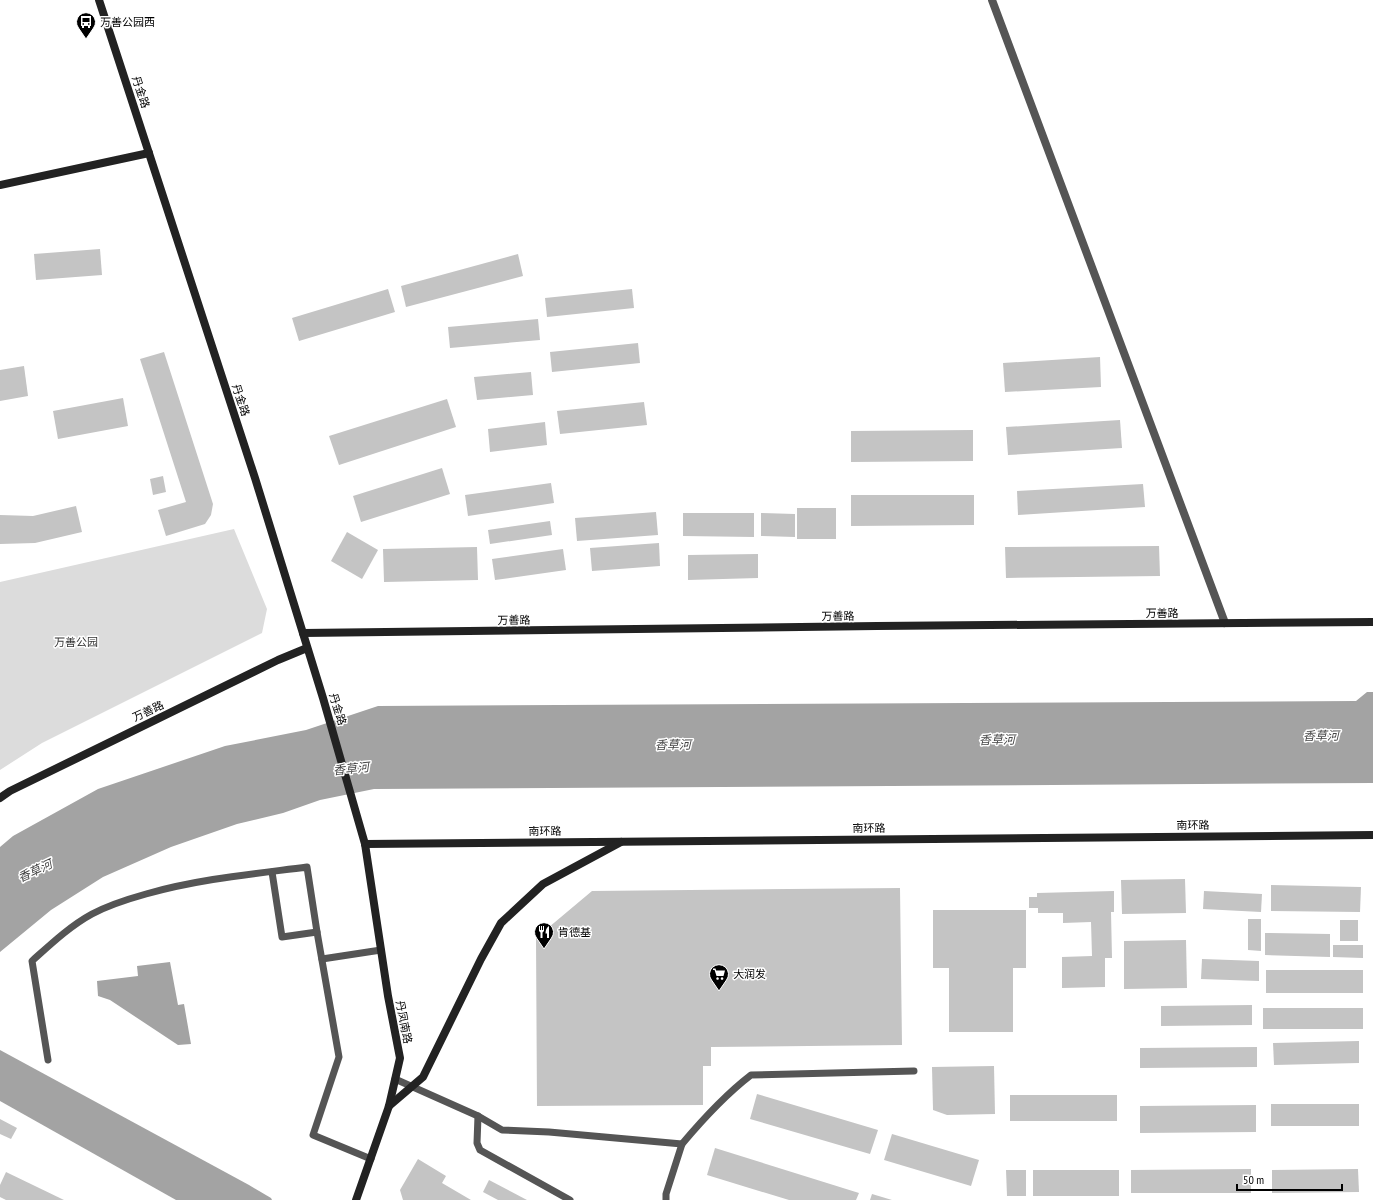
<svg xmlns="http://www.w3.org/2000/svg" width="1373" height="1200" viewBox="0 0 1373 1200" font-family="'PT Sans Narrow','Noto Sans SC',sans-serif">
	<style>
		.green { fill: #dcdcdc }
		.water { fill: #a3a3a3 }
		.building { fill: #c4c4c4 }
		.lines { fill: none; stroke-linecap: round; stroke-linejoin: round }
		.lane { stroke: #555; stroke-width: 7 }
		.street { stroke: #555; stroke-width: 8 }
		.secondary { stroke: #222; stroke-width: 8 }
		.labels { text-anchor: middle; stroke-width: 3; stroke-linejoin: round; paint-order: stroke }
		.poi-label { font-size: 11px; fill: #000; stroke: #fff; text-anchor: start }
		.street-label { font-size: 11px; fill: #000; stroke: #fff }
		.park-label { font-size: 11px; fill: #333; stroke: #fff }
		.water-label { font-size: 12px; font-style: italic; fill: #444; stroke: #fff }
	</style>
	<rect width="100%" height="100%" fill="#fff"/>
	<path class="green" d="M234,529L267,609L262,633L42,743L0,770V582Z"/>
	<g class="water">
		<path d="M1367,692H1373V783L374,789L320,800L283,813L237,824L171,847L103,877L51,910L0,952V847L13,836L98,789L225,746L306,730L378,706L1356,701Z"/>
		<path d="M170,962L178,1005L184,1004L191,1044L178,1045L110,1000L98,996L97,981L138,976L137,966Z"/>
		<path d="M0,1050L249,1185L271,1198L272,1200H176L0,1101Z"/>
	</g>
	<g class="building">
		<path d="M100,249L102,275L36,280L34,254Z"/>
		<path d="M518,254L523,276L406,307L401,286Z"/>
		<path d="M388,289L395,312L299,341L292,318Z"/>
		<path d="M632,289L634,308L547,317L545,298Z"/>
		<path d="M538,319L540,340L450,348L448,327Z"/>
		<path d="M638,343L640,363L552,372L550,352Z"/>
		<path d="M164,352L213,504L211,515L205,524L166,536L158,510L186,502L140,359Z"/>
		<path d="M1100,357L1101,387L1005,392L1003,363Z"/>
		<path d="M24,366L28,396L0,401V370Z"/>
		<path d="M531,372L533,395L477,400L474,377Z"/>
		<path d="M123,398L128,426L58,439L53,411Z"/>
		<path d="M447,399L456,427L339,465L329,436Z"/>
		<path d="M644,402L647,425L560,434L557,411Z"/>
		<path d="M1120,420L1122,448L1008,455L1006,427Z"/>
		<path d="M545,422L547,445L490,452L488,429Z"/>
		<path d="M973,430V461L851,462V431Z"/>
		<path d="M442,468L450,494L361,522L353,496Z"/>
		<path d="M163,476L166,492L153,495L150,479Z"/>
		<path d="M551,483L554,503L468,516L465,495Z"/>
		<path d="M1143,484L1145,507L1018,515L1017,491Z"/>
		<path d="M851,495H974V525L851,526Z"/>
		<path d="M76,506L82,532L35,543L0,544V515L33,516Z"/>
		<rect x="797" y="508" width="39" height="31"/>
		<path d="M656,512L658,535L577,541L575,518Z"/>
		<path d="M683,513H754V537L683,536Z"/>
		<path d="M761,513L795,514V537L761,536Z"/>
		<path d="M550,521L552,535L490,544L488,530Z"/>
		<path d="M347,532L378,550L362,579L331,561Z"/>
		<path d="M659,543L660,566L592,571L590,548Z"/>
		<path d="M1159,546L1160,576L1006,578L1005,547Z"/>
		<path d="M477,547L478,580L384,582L383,549Z"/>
		<path d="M563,549L566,570L495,580L492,559Z"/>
		<path d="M758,554V578L688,580V555Z"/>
		<path d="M1185,879L1186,913L1122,914L1121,880Z"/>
		<path d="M1271,885L1361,887L1360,912L1271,911Z"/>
		<path d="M900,888L902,1045L711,1047V1066H703V1105L537,1106L536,938L592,891Z"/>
		<path d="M1114,891V912H1111L1112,958H1105V987L1062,988V957L1092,956L1091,922L1063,923V913H1038V908H1029V897H1037V893Z"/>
		<path d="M1204,891L1262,894L1261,912L1203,909Z"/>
		<path d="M933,910H1026V968H1013V1032H949V968H933Z"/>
		<path d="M1248,919H1261V951L1248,950Z"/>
		<rect x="1340" y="920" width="18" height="21"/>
		<path d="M1265,933L1330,934V957L1265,955Z"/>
		<path d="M1186,940L1187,988L1124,989V941Z"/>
		<path d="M1333,945H1363V958L1333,957Z"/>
		<path d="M1202,959L1259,961V981L1201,979Z"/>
		<rect x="1266" y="970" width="97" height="23"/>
		<path d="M1252,1005V1025L1161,1026V1006Z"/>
		<rect x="1263" y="1008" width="100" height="21"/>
		<path d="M1359,1041V1063L1274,1065L1273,1043Z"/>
		<path d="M1257,1047V1067L1140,1068V1048Z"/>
		<path d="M994,1066L995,1114L947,1115L933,1110L932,1067Z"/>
		<path d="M757,1094L878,1130L870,1154L750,1119Z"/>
		<rect x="1010" y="1095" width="107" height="26"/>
		<rect x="1271" y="1104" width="88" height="22"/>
		<path d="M1256,1105V1132L1140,1133V1106Z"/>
		<path d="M0,1119L17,1128L11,1139L0,1134Z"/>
		<path d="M892,1134L979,1160L971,1186L884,1160Z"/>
		<path d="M715,1148L859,1193L856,1200H789L707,1175Z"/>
		<path d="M418,1159L446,1176L442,1183L471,1200H403L400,1190Z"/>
		<path d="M1251,1169V1193H1131V1170Z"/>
		<path d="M1358,1169L1359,1192L1272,1193V1170Z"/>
		<path d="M1006,1170H1026V1196H1007Z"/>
		<rect x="1033" y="1170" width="86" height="26"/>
		<path d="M6,1172L64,1200H6L0,1197V1185Z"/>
		<path d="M489,1180L527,1200H498L483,1192Z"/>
		<path d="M872,1194L892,1200H870Z"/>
	</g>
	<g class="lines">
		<g class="lane">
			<path d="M272,872L282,937L317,932"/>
			<path d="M322,959L381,950"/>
			<path d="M48,1060L32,961C51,944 70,926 92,914C109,905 128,899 146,894C199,879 253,874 307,867L317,932L339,1057L313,1135L371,1159"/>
			<path d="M395,1079L478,1116L502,1130L549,1132L682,1144C703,1119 725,1095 751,1075L914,1071"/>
			<path d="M478,1116L477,1143L480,1150L570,1200"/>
			<path d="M666,1200V1194L682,1144"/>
		</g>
		<path class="street" d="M992,0L1225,623"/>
		<g class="secondary">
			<path d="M99,0L255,478L323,698L365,844L388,996L400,1058L389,1106L356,1200"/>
			<path d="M0,185L149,153"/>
			<path d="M303,633L877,626L1373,622"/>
			<path d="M0,798L10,791L278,660L307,648"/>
			<path d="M365,844L1373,835"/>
			<path d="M389,1106L423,1077L481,959L501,923L543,884L621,842"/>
		</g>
	</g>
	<defs>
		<symbol id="bus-pin" viewBox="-11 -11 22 30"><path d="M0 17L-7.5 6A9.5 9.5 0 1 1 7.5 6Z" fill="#000" stroke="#fff"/><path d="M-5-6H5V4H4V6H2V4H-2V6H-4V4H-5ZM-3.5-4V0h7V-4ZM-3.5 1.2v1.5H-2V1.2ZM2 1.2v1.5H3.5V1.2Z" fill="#fff"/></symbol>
		<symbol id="restaurant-pin" viewBox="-11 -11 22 30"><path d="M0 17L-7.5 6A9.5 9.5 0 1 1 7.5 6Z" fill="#000" stroke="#fff"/><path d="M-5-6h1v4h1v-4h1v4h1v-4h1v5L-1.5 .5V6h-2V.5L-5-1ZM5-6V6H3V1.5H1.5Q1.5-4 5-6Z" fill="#fff"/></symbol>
		<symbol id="supermarket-pin" viewBox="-11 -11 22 30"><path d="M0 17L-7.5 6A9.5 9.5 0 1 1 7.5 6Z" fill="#000" stroke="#fff"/><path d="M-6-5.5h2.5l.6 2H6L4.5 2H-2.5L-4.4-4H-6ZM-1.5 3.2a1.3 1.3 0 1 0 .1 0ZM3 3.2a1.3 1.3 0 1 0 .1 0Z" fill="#fff"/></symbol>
	</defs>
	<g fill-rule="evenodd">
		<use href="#bus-pin" x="75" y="11" width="22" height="30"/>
		<use href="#restaurant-pin" x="533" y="921" width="22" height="30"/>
		<use href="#supermarket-pin" x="708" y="963" width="22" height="30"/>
	</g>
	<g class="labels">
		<g class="poi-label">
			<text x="100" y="26">万善公园西</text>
			<text x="558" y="936">肯德基</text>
			<text x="733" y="978">大润发</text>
		</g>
		<g class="street-label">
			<text transform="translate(141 92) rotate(72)" y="4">丹金路</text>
			<text transform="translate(241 400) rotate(72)" y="4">丹金路</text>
			<text x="1162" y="617">万善路</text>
			<text transform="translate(838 616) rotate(-1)" y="4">万善路</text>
			<text transform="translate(514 620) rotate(-1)" y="4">万善路</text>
			<text transform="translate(338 709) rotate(73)" y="4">丹金路</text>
			<text transform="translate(148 711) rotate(-25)" y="4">万善路</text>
			<text transform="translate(1193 825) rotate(-1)" y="4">南环路</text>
			<text transform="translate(869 828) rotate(-1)" y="4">南环路</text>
			<text transform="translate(545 831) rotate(-1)" y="4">南环路</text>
			<text transform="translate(404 1022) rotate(79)" y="4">丹凤南路</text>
		</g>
		<g class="park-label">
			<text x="76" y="646">万善公园</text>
		</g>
		<g class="water-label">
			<text transform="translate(1321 736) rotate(-1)" y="4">香草河</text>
			<text transform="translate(997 740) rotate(-1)" y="4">香草河</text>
			<text transform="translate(673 745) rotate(-1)" y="4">香草河</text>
			<text transform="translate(351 769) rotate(-6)" y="4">香草河</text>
			<text transform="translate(35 871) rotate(-25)" y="4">香草河</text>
		</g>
	</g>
	<path d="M1237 1184v6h105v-6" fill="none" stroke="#000000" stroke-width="2"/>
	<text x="1243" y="1184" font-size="12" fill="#000000" stroke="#ffffff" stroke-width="3" paint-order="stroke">50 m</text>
</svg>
